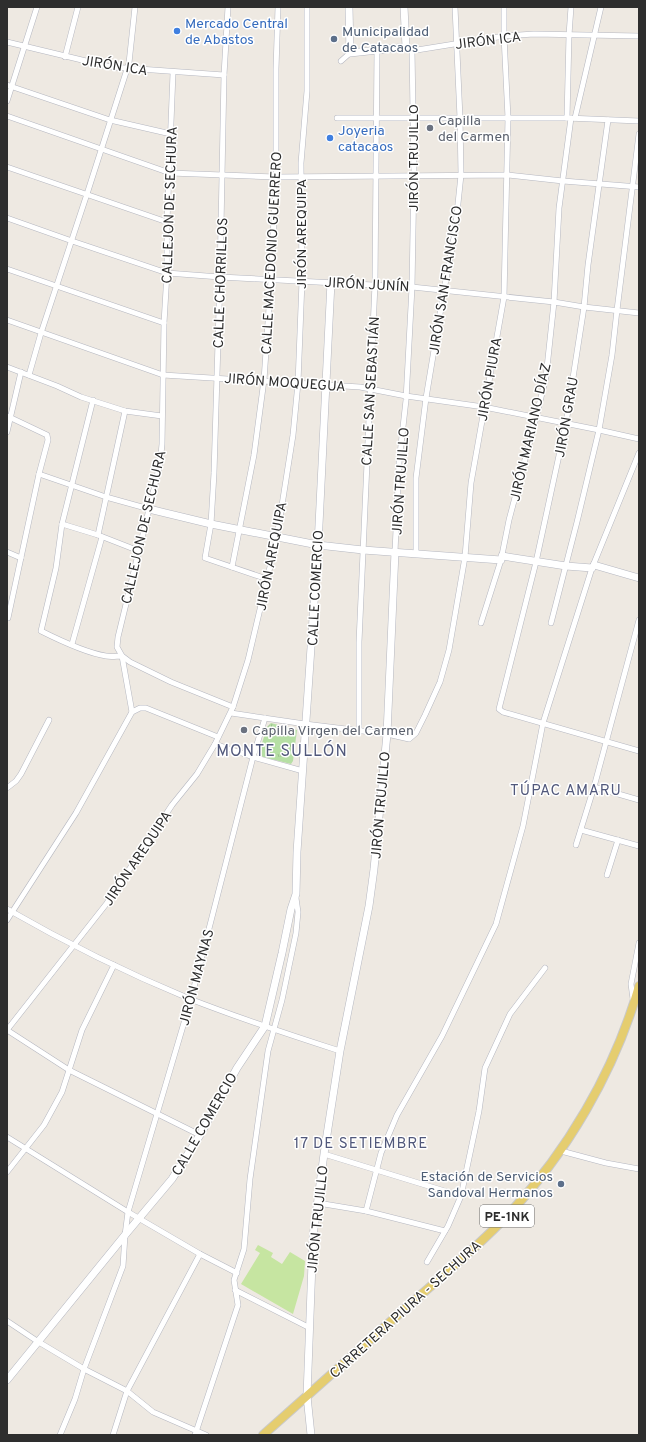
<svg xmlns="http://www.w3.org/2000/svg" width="646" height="1442" viewBox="0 0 646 1442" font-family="Overpass,sans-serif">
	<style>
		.park { fill: url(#park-tufts) }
		.pitch { fill: #c6e5a1 }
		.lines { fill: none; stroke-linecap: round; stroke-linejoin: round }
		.street-casing { stroke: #b5b7c0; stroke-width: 6 }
		.secondary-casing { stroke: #b5b7c0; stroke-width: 8 }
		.primary-casing { stroke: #c9c9c9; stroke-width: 10 }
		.street { stroke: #fff; stroke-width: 5 }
		.secondary { stroke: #fff; stroke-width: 7 }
		.primary { stroke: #e5cd6f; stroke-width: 8 }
		.shop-dot { fill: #3f7fe0; stroke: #fff; stroke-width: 1.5 }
		.service-dot { fill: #5c6f8a; stroke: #fff; stroke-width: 1.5 }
		.worship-dot { fill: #6b7280; stroke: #fff; stroke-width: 1.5 }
		.labels { text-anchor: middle; stroke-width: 3; stroke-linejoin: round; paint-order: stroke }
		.shield { fill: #fff; stroke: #6d6d6d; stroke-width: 1 }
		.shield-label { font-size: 13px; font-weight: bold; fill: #2e2e2e }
		.shop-label { font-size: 14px; fill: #366cbe; stroke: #fff; text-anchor: start }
		.service-label { font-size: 14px; fill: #4e5e75; stroke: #fff; text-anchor: start }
		.street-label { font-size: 14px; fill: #2e2e2e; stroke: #fff }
		.worship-label { font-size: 14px; fill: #5b616d; stroke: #fff; text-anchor: start }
		.neighbourhood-label { font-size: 15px; letter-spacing: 1px; fill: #51587b; stroke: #fff }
		.quarter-label { font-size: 16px; letter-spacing: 1px; fill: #51587b; stroke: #fff }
	</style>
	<defs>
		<pattern id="park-tufts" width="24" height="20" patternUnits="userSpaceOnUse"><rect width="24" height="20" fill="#b6dfa4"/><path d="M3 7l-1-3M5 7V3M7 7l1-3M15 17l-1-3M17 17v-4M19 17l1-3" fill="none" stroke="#9dc08e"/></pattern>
	</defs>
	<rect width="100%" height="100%" fill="#eee9e2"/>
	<path class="park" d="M271,723L297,730L293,761L291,764L263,757L259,753L267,727Z"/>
	<path class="pitch" d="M258,1245L273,1253L271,1257L282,1264L290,1252L305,1261L304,1276L293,1314L241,1284L260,1253L255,1250Z"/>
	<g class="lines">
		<defs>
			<g id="street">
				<path d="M228,7L224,75L220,277L214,473L211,524L205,558L267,579"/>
				<path d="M7,42L111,67L224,75"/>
				<path d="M409,48L417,50L504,36L534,34L639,36"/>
				<path d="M65,57L78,7"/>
				<path d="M341,61L350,53"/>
				<path d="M7,85L110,120L171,134"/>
				<path d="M7,101L37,7"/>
				<path d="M7,116L170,173L276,177L507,175L563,181L639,187"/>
				<path d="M337,118H567L639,121"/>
				<path d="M567,118L569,35L571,7"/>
				<path d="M575,118L601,7"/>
				<path d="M608,120L588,265L584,307L566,423L536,562L499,709L503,712L639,751"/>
				<path d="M7,167L167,222"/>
				<path d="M7,218L72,241L167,273L220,277L412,287L554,302L584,307L639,313"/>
				<path d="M7,269L164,323"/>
				<path d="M7,320L163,375L360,387L406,396L484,407L599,430L639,439"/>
				<path d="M7,367L57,386L81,397L125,411L162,416"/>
				<path d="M29,375L41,333L87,194L129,63L135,7"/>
				<path d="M93,400L62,524L56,568L41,631C59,640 87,653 106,656C111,657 117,656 122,656L130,662L171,682L233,707"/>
				<path d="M7,416L47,435L48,440L39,474L8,618"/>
				<path d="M7,432L21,372"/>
				<path d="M39,474L106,497L149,509"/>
				<path d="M62,524L98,535L139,551"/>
				<path d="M98,535L125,411"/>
				<path d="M7,552L21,558"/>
				<path d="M395,552L399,463L406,400L412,287L414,175L412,50"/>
				<path d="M416,553V478L426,398L444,290L455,232L461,175L460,118L455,7"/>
				<path d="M232,567L254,455L264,380L271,279L276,177V69L278,7"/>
				<path d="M481,623L501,560L509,520L536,418L546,377L554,302L559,208L571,118"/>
				<path d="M551,623L577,522L599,430L612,355L617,310L639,134"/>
				<path d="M72,644L102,537"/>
				<path d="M132,712L140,708H146L218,737"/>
				<path d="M231,713L305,724L387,734L409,739L416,733L425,715L440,682L449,650L465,557L471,483L504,297L508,118L504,36V7"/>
				<path d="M359,732V642L375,284L377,51"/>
				<path d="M215,744L253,757L303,771"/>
				<path d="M594,787L639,800"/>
				<path d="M7,788L16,781L21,774L49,720"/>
				<path d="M581,830L639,846"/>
				<path d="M576,845L594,787L639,620"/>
				<path d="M607,875L618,840"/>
				<path d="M7,909C66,943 127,973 190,999C239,1018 290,1035 340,1051"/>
				<path d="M7,920L76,813L132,712L122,656L117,647L118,637L160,464L162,444L164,323L167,273V222L173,73"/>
				<path d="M633,999L631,984L639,943"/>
				<path d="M7,1030L107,903L172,805L197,774L215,744L233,707L248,660L277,537L293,435L298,383L302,281L301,163L307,91V7"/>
				<path d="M7,1030L69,1070L200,1135"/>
				<path d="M7,1137L128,1212L200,1254L237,1273"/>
				<path d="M561,1151L606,1163L639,1169"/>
				<path d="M324,1154L461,1196"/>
				<path d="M7,1172L44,1125L62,1092L82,1030L114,965"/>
				<path d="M318,1203L366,1211L445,1231"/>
				<path d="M366,1211L381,1153L397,1115L442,1036L496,924L523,826L543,723L592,568L639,453"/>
				<path d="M427,1262L448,1226L461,1196L479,1111L485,1068L510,1014L545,968"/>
				<path d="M235,1290L310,1328"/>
				<path d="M7,1321L37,1341L84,1369L127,1391L153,1412L206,1435"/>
				<path d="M60,1435L75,1399L84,1369L123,1266L125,1235L128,1212L191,999L253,757L265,718"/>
				<path d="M113,1435L127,1391L200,1254"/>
				<path d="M195,1435L238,1305L234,1280L244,1249L250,1179L268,1051L282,1000L296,933L298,912L296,898"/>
			</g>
			<g id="secondary">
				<path d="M349,7L350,53L406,47L404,7"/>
				<path d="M149,509L211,524L318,545L363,550L501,560"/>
				<path d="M502,556L566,566L592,568"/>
				<path d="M594,565L639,578"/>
				<path d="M7,1380L125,1235L172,1179L200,1135L237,1068L265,1026L282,953L291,909L296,894L297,852L318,545L331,282"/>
				<path d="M311,1435L307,1396L313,1236L324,1154L340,1051L369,906L374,869L387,734L395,552"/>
			</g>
			<path id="primary" d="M263,1435C311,1392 359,1349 408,1306C440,1278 474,1250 504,1219C566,1155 615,1071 639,986"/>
		</defs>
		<use href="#street" class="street-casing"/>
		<use href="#secondary" class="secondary-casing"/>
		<use href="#primary" class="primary-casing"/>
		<use href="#street" class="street"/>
		<use href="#secondary" class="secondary"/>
		<use href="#primary" class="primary"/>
	</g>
	<g class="shop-dot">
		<circle cx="177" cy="31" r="4"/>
		<circle cx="330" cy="138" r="4"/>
	</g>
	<g class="service-dot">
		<circle cx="334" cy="39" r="4"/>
		<circle cx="561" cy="1184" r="4"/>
	</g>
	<g class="worship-dot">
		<circle cx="430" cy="128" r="4"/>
		<circle cx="244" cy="730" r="4"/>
	</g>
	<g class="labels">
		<rect class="shield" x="480" y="1205" width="54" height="22" rx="3"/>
		<g class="shield-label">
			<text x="507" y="1221">PE-1NK</text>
		</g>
		<g class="shop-label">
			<text x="185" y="28">Mercado Central<tspan x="185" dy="16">de Abastos</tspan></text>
			<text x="338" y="135">Joyeria<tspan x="338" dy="16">catacaos</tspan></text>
		</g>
		<g class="service-label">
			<text x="342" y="36">Municipalidad<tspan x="342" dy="16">de Catacaos</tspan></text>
			<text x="553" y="1181" text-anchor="end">Estación de Servicios<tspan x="553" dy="16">Sandoval Hermanos</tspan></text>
		</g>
		<g class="street-label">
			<text transform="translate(488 40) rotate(-7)" y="5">JIRÓN ICA</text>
			<text transform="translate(115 65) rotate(9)" y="5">JIRÓN ICA</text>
			<text transform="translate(413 158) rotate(-90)" y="5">JIRÓN TRUJILLO</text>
			<text transform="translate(169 205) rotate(-88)" y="5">CALLEJON DE SECHURA</text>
			<text transform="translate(301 234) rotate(-90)" y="5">JIRÓN AREQUIPA</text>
			<text transform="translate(271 253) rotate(-87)" y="5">CALLE MACEDONIO GUERRERO</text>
			<text transform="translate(445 280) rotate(-81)" y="5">JIRÓN SAN FRANCISCO</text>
			<text transform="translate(220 283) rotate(-88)" y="5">CALLE CHORRILLOS</text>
			<text transform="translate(367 284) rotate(3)" y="5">JIRÓN JUNÍN</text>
			<text transform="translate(489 379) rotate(-80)" y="5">JIRÓN PIURA</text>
			<text transform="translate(285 382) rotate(4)" y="5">JIRÓN MOQUEGUA</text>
			<text transform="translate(370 391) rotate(-87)" y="5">CALLE SAN SEBASTIÁN</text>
			<text transform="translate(566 417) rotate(-80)" y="5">JIRÓN GRAU</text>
			<text transform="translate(530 432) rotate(-77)" y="5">JIRÓN MARIANO DÍAZ</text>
			<text transform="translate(400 481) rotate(-86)" y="5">JIRÓN TRUJILLO</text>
			<text transform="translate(143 527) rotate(-77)" y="5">CALLEJON DE SECHURA</text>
			<text transform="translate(271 556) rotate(-79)" y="5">JIRÓN AREQUIPA</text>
			<text transform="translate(315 588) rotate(-87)" y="5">CALLE COMERCIO</text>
			<text transform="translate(380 805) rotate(-85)" y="5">JIRÓN TRUJILLO</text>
			<text transform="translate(137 858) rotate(-56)" y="5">JIRÓN AREQUIPA</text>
			<text transform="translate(196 977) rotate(-75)" y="5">JIRÓN MAYNAS</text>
			<text transform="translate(204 1124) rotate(-60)" y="5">CALLE COMERCIO</text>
			<text transform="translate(317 1219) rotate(-84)" y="5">JIRÓN TRUJILLO</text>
			<text transform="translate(405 1309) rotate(-42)" y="5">CARRETERA PIURA - SECHURA</text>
		</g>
		<g class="worship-label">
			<text x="438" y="125">Capilla<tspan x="438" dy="16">del Carmen</tspan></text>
			<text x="252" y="735">Capilla Virgen del Carmen</text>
		</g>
		<g class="neighbourhood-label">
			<text x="566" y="795">TÚPAC AMARU</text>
			<text x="361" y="1148">17 DE SETIEMBRE</text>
		</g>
		<g class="quarter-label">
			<text x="282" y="756">MONTE SULLÓN</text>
		</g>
	</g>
	<rect width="646" height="1442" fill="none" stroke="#2e2e2e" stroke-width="16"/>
</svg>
